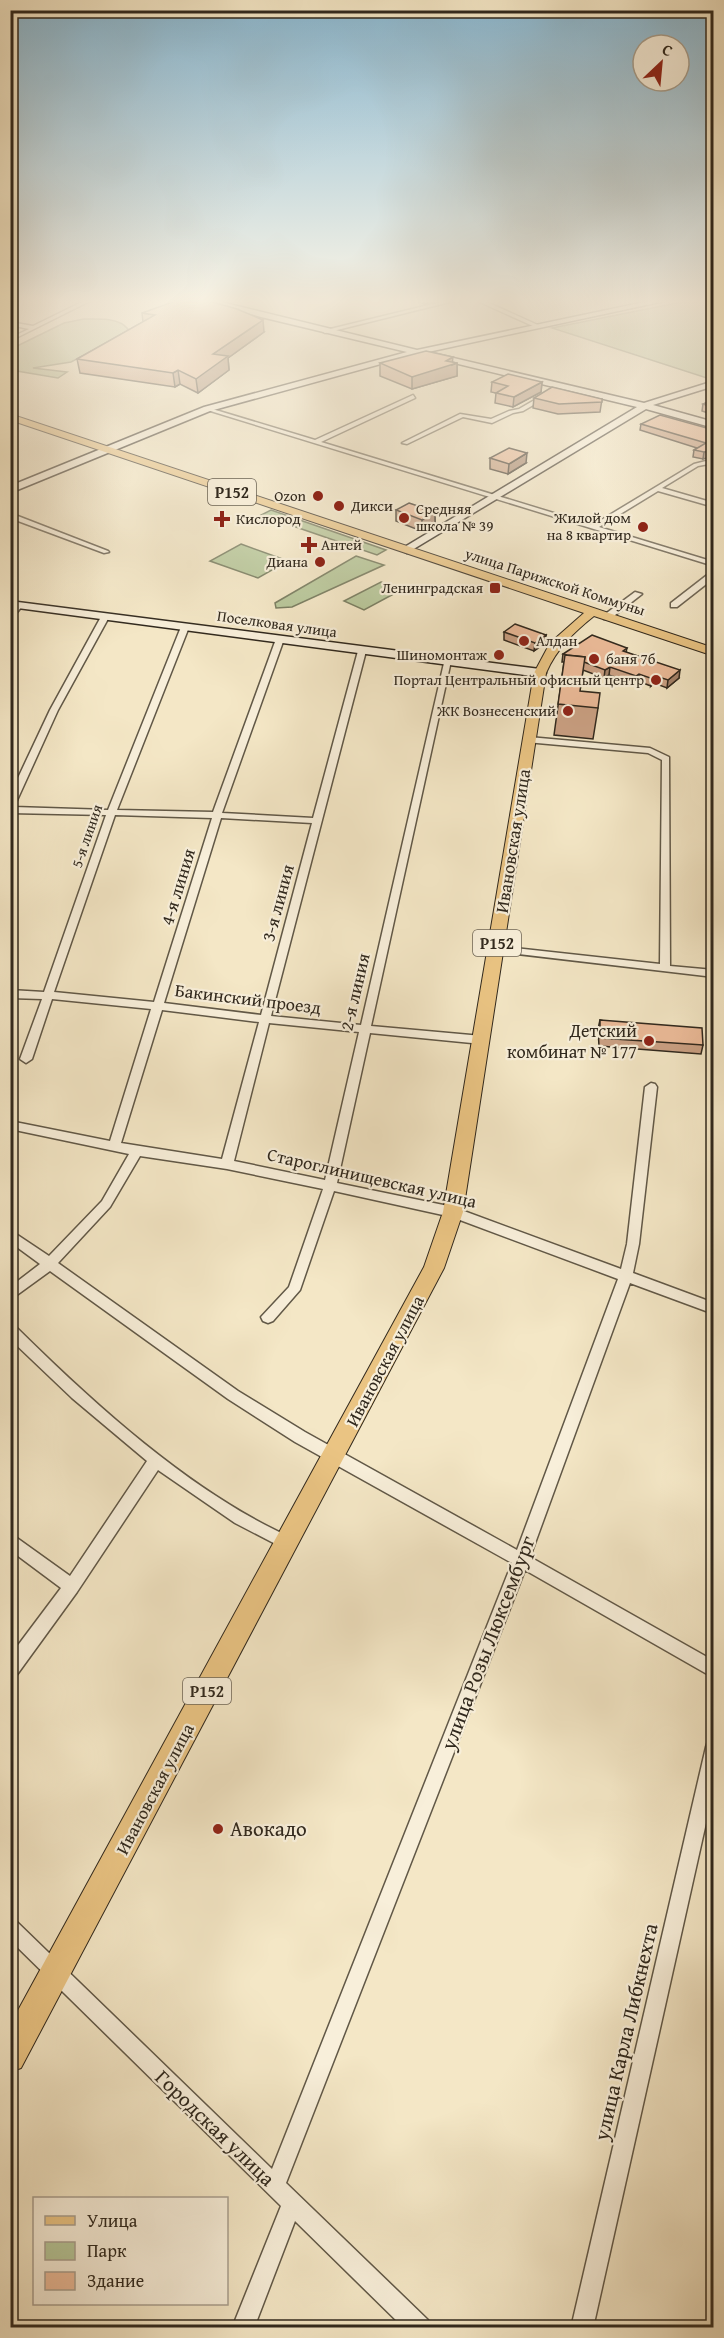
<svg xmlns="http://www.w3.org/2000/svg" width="724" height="2338" viewBox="0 0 724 2338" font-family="'Gentium Book Plus',serif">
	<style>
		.green { fill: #b6c799; stroke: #73785b; stroke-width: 1.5 }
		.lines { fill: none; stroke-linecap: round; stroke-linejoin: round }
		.street-casing { stroke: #615847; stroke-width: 3 }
		.secondary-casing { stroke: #30281d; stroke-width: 3 }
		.primary-casing { stroke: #30281d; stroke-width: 2 }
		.street { fill: #f8efda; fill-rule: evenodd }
		.secondary { fill: #f8efda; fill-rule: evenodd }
		.primary { fill: #eac483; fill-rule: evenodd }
		.wall { fill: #cba184; stroke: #30281d; stroke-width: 1.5 }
		.shaded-wall { fill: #a5836b; stroke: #30281d; stroke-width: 1.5 }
		.building { fill: #ecbb99; stroke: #30281d; stroke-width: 1.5 }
		.poi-dot { fill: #8f2418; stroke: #f8efda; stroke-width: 2 }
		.labels { text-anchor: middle; stroke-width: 4.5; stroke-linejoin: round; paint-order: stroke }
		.far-poi-label { font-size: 15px; fill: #30281d; stroke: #f8efda; text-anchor: end }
		.far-street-label { font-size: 15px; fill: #30281d; stroke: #f8efda }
		.shield { fill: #f8efda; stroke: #6c6456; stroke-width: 1.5 }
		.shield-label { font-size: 16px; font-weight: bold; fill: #30281d }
		.street-label { font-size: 18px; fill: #30281d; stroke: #f8efda }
		.poi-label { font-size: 18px; fill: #30281d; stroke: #f8efda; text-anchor: end }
		.near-street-label { font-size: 21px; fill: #30281d; stroke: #f8efda }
		.near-poi-label { font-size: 21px; fill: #30281d; stroke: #f8efda; text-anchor: start }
	</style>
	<rect width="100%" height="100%" fill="#f4e7c6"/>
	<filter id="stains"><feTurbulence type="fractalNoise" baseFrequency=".00333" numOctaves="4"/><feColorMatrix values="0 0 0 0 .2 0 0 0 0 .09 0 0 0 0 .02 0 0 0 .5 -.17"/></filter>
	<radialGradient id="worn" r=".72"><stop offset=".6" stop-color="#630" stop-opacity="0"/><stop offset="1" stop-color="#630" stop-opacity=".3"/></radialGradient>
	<g class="green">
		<path d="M697,299H713V380L552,328Z"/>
		<path d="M84,319C97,319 119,317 128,329L125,334L71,362L33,368L67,372L58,378L11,370L10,365H14L11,363V349L64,323Z"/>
		<path d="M271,510L386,550L377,555L261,515Z"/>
		<path d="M241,544L288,561L258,578L210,561Z"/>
		<path d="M356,556L384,565L292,607L276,608L275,603Z"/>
		<path d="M381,582L401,590L364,610L344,601Z"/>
	</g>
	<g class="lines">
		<defs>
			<g id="street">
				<path d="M88,299H94L10,341V338L29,329L10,325V322L33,326Z"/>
				<path d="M453,299H462L325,333L322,331Z"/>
				<path d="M473,299H480L540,326L535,327Z"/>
				<path d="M545,394L547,397L523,411L513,413L492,423L463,417L407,444L402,443L460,414L491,419L509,411L519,409Z"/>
				<path d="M413,395L415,398L321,442L593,525L694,464L714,459V463L698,466L662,488L714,503V507L658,491L599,527L714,562V566L204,409L209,408L315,440Z"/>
				<path d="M10,513L108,551L109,552L104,553L10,518Z"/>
				<path d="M711,572H714V578L677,607H671V603Z"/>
				<path d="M635,592L642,594L610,619H604V615Z"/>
				<path d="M16,603L23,605L10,621V612Z"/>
				<path d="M102,615L109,617L58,710L14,807L108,810L181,627L185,625L189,627L117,810L213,812L276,639L280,637L284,639L222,813L313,818L358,651L362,649L366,651L271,1016L361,1025L444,663L451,661L371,1026L482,1036L487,1040L482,1044L370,1033L337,1183L453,1207L621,1269L627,1244L645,1087L651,1083L655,1084L657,1087L639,1244L633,1273L714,1303V1314L630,1283L530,1557L714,1661V1678L525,1570L286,2183L428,2320L431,2328H404L295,2221L254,2328H232L281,2206L10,1940V1918L16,1921L272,2169L512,1563L295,1442L228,1399L50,1271L10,1300V1287L40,1264L10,1242V1230L49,1256L102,1201L129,1154L10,1129V1121L110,1141L151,1009L52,999L32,1059L26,1063L20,1059L42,999L10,998V990L44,992L106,815L10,813V795L50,710ZM115,815L212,818L154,1002L54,992ZM221,818L312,823L261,1015L164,1003ZM162,1010L259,1022L222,1159L121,1143ZM269,1023L359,1032L325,1180L234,1161ZM140,1156L227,1169L323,1189L289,1287L261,1317L263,1321L268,1323L273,1321L300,1290L334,1191L452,1217L618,1279L517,1550L305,1432L238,1391L58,1263L110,1207Z"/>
				<path d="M529,737L650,748L669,757L670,966L714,970V977L492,951V947L496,946L660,964L662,760L648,753L526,742V738Z"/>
				<path d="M10,1325L15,1326C93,1403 191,1493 292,1538L295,1543L292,1548L287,1550L235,1523L158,1470L77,1592L16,1676L10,1678V1656L61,1588L10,1550V1533L70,1576L147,1461L72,1398L10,1339Z"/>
				<path d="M714,1739V1787L593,2328H571L706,1747L708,1741Z"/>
			</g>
			<g id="secondary">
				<path d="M197,299H209L417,350L659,299H674L428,352L644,403L714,381V386L653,405L714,422V428L646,409L407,553L402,550L403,548L637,407L417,354L210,411L10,493V486L204,407L407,352L261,317Z"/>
				<path d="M10,601L540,669L546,673L540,677L10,607Z"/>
			</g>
			<path id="primary" d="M10,414L714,648V656L594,616C574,632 557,648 546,673L463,1212L444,1268L21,2068L10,2072V2025L424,1267L443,1212L534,673L550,643L584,613L10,420Z"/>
		</defs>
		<use href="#street" class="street-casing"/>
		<use href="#secondary" class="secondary-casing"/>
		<use href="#primary" class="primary-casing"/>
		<use href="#street" class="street"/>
		<use href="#secondary" class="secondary"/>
		<use href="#primary" class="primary"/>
	</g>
	<g class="wall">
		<path d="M414,299H442L424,304Z"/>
		<path d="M142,313L264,332L228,358L229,370L198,393L180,384L175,387L80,373L77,359L143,322Z"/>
		<path d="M452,362L457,363V376L412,389L380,376V363Z"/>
		<path d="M492,382H542L541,392L513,407L495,403L496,393L491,392Z"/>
		<path d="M534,398L602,399L600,412L558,414L533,408Z"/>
		<path d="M714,400V415L702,411L703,404Z"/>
		<path d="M641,424L714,430L703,459L693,457L694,450L697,448L640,430Z"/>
		<path d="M490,458L526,463L508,474L490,469Z"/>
		<path d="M424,509L435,512V523L421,531L396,521V510Z"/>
		<path d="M504,632L546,635L545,643L534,651L504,640Z"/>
		<path d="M627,648L626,652L679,678L667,688L654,683L651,686L638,681L635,684L609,675L604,678L583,670L580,691L598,708L593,739L554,735L564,662H562L563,654Z"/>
		<path d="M600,1020L703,1045L701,1054L599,1046L598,1029Z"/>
	</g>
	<g class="shaded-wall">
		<path d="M424,299H442L424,304Z"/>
		<path d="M263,320L264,332L228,358L229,370L198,393L196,379L213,354Z"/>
		<path d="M453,357L452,365L457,363V376L412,389V377Z"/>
		<path d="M178,370L180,384L175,387L173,373Z"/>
		<path d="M542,382L541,392L513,407L514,397Z"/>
		<path d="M714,450V456L703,459L704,452Z"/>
		<path d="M527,453L526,463L508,474L509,464Z"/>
		<path d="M435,512V523L421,531L422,520Z"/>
		<path d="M546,635L545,643L534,651L535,643Z"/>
		<path d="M610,667L609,675L604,678L605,670Z"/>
		<path d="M680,670L679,678L667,688L668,680Z"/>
		<path d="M639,674L638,681L635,684L636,676Z"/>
		<path d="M656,676L654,683L651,686L653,679Z"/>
	</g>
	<g class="building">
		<path d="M181,299H202L237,309L263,320L213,354L228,356L196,379L178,370L173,373L77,359L155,315L142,313Z"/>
		<path d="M426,351L453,357L446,361L457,363L412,377L380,363Z"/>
		<path d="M508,374L542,382L514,397L496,393L508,386L492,382Z"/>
		<path d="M552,387L602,399V402L559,404L534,398Z"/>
		<path d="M714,400V408L703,404Z"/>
		<path d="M660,415L714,430V450L704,452L694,450L706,443L641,424Z"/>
		<path d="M509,448L527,453L509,464L490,458Z"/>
		<path d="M409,503L424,508L423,509L435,512L422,520L396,510Z"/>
		<path d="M515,624L546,635L535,643L504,632Z"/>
		<path d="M592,635L627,648L623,651L680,670L668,680L656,676L653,679L639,674L636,676L610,667L605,670L584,662L585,657L567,655L563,654Z"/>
		<path d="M565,655L585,657L580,691L600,693L598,708L558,704Z"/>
		<path d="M600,1020L702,1028L703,1045L600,1038Z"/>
	</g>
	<linearGradient id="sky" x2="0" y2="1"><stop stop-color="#89b9d4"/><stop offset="0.48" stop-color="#faf4e5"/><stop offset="1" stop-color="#faf4e5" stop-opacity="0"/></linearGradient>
	<rect width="724" height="627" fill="url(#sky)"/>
	<g class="poi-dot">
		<circle cx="318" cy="496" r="6"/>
		<circle cx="339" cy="506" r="6"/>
		<circle cx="404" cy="518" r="6"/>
		<path d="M219 510h6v6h6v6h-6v6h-6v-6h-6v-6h6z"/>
		<circle cx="643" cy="527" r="6"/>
		<path d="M306 536h6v6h6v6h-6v6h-6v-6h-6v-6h6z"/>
		<circle cx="320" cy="562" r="6"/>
		<rect x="489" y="582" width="12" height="12" rx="3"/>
		<circle cx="524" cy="641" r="6"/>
		<circle cx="499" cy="655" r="6"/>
		<circle cx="594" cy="659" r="6"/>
		<circle cx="656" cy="680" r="6"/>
		<circle cx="568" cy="711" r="6"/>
		<circle cx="649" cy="1041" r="6"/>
		<circle cx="218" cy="1829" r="6"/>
	</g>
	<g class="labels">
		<g class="far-poi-label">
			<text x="306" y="501">Ozon</text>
			<text x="351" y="511" text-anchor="start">Дикси</text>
			<text x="416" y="514" text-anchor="start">Средняя<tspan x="416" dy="17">школа № 39</tspan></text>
			<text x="631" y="523">Жилой дом<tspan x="631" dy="17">на 8 квартир</tspan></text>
			<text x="236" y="524" text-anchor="start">Кислород</text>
			<text x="321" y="550" text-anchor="start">Антей</text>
			<text x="308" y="567">Диана</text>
			<text x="483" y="593">Ленинградская</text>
			<text x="536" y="646" text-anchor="start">Алдан</text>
			<text x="487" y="660">Шиномонтаж</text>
			<text x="606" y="664" text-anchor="start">баня 7б</text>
			<text x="644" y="685">Портал Центральный офисный центр</text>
			<text x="556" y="716">ЖК Вознесенский</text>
		</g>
		<g class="far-street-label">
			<text transform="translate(555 582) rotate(18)" y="5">улица Парижской Коммуны</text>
			<text transform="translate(277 624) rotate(8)" y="5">Поселковая улица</text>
			<text transform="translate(87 836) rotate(-71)" y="5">5-я линия</text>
		</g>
		<g class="shield">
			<rect x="208" y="479" width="48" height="26" rx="4.5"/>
			<rect x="473" y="930" width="48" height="26" rx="4.5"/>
			<rect x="183" y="1678" width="48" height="26" rx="4.5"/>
		</g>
		<g class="shield-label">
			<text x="232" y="498">Р152</text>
			<text x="497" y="949">Р152</text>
			<text x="207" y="1697">Р152</text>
		</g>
		<g class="street-label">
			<text transform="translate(513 841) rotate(-81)" y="6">Ивановская улица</text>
			<text transform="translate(178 887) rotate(-73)" y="6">4-я линия</text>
			<text transform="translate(278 903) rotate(-75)" y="6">3-я линия</text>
			<text transform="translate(355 992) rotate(-77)" y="6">2-я линия</text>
			<text transform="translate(248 999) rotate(7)" y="6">Бакинский проезд</text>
			<text transform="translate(372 1178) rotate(13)" y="6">Староглинищевская улица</text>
			<text transform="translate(385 1361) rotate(-62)" y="6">Ивановская улица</text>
			<text transform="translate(155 1789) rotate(-62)" y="6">Ивановская улица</text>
		</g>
		<g class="poi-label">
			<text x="637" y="1037">Детский<tspan x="637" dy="21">комбинат № 177</tspan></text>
		</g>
		<g class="near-street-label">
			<text transform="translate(488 1643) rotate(-69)" y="7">улица Розы Люксембург</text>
			<text transform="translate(626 2032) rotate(-77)" y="7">улица Карла Либкнехта</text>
			<text transform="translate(215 2128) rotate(44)" y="7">Городская улица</text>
		</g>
		<g class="near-poi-label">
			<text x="230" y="1836">Авокадо</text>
		</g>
	</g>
	<rect width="724" height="2338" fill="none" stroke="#f4e7c6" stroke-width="36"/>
	<rect x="12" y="12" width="700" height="2314" fill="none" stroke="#30281d" stroke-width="3"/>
	<rect x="18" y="18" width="688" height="2302" fill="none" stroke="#30281d" stroke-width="1.5"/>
	<rect x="33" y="2197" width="195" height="108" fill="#f8efda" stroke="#a89f8e" stroke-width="1.5"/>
	<rect x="45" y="2216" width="30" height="9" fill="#eac483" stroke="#a89f8e" stroke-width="1.5"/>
	<text x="87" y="2227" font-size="18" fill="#30281d">Улица</text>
	<rect x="45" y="2242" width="30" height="18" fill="#b6c799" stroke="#a89f8e" stroke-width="1.5"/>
	<text x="87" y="2257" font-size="18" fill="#30281d">Парк</text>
	<rect x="45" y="2272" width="30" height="18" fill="#ecbb99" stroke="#a89f8e" stroke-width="1.5"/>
	<text x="87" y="2287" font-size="18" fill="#30281d">Здание</text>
	<g transform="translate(661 63) rotate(26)"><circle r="28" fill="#f8efda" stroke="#a89f8e" stroke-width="1.5"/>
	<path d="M0-4.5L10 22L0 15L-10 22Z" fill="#8f2418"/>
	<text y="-9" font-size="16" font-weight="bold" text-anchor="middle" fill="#30281d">С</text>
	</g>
	<rect width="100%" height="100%" filter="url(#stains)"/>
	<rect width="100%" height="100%" fill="url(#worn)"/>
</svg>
